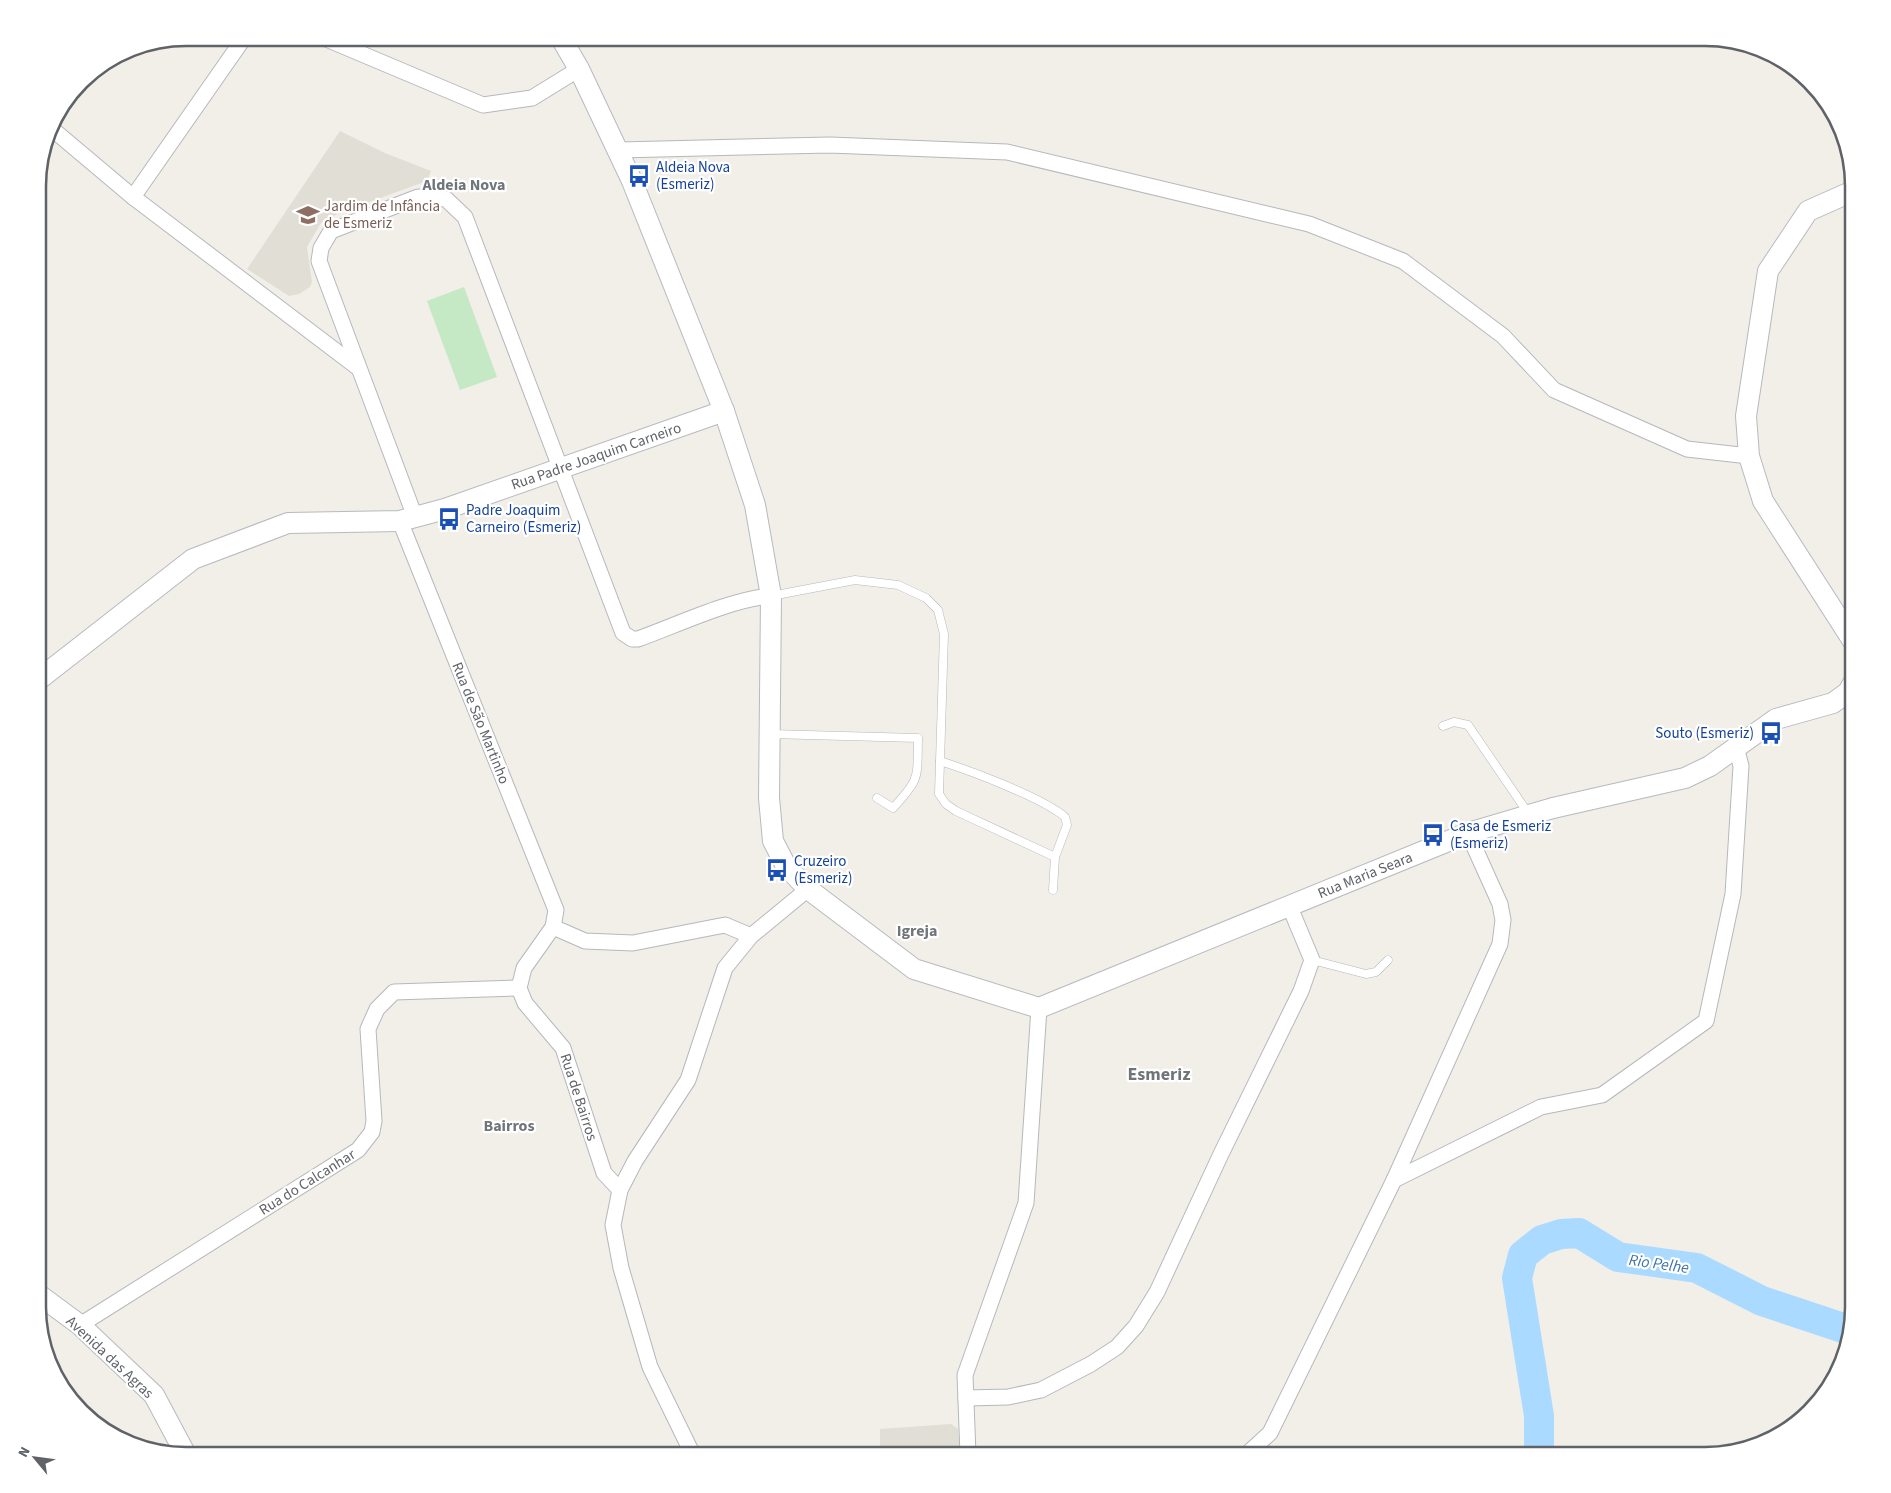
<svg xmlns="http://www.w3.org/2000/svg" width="1891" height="1493" viewBox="0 0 1891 1493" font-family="'Source Sans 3',sans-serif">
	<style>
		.education { fill: #e1ded6 }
		.green { fill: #c5e8c5 }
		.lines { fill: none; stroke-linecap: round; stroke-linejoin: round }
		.river { stroke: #aadaff; stroke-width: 30 }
		.lane-casing { stroke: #b5b8bc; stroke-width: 9 }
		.street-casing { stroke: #b5b8bc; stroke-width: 17 }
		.secondary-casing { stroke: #b6babf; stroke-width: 22 }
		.lane { stroke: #fff; stroke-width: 8 }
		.street { stroke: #fff; stroke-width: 15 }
		.secondary { stroke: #fff; stroke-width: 20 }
		.labels { text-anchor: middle; stroke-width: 4.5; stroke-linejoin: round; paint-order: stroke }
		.transit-label { font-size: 15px; fill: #164399; stroke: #fff; text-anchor: start }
		.education-label { font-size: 15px; fill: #785e54; stroke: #fff; text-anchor: start }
		.street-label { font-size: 15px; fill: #5f6368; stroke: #fff }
		.neighbourhood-label { font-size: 16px; font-weight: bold; fill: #70757a; stroke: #fff }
		.water-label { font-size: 16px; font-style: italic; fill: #4174aa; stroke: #fff }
		.quarter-label { font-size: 18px; font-weight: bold; fill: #70757a; stroke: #fff }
		.rim { fill: none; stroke: #5f6368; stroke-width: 2.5 }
	</style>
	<rect width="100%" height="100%" fill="#f1efe8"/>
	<g class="education">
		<path d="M340,131L385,153L431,171L427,181L339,213L321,223L307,247L312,282L310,287L299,294L289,296L247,269Z"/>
		<path d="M951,1424L958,1429L960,1455H880V1429Z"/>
	</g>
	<path class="green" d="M464,287L497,377L460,390L427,301Z"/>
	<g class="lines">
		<path class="river" d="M1539,1455V1416L1517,1278L1523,1255L1542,1240L1561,1234L1579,1233L1618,1257L1697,1268L1762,1301L1849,1330"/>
		<defs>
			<g id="lane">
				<path d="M771,596L855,580L898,585L926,598L938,610L944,634L939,794L946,804L956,811L1055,857"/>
				<path d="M1443,726L1454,722L1468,725L1528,813"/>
				<path d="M770,734L918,738C917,778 921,778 893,808L877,798"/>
				<path d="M940,761C971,771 1041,797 1065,817L1067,825L1055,857L1053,890"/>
				<path d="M1312,960L1366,974L1376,972L1388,960"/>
			</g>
			<g id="street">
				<path d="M324,38L483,105L532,98L579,69"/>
				<path d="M51,128L133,197L357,367"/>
				<path d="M619,150L830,145L1007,152L1309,224L1403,261L1503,336L1554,390L1687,449L1749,456"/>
				<path d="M133,197L244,38"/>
				<path d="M415,517L319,261L321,248L331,231L418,197L446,199L465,217L623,633L632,639H638C677,625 731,599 771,596"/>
				<path d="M400,521L556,910L553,927L524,968L519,988L525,1003L563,1048L604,1173L620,1190"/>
				<path d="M553,927L585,941L633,943L725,925L751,936"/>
				<path d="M1394,1180L1541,1107L1602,1095L1706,1021L1733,894L1741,766L1736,747"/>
				<path d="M80,1325L358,1150L372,1132L374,1121L368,1029L377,1009L394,992L519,988"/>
				<path d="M966,1398L1008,1397L1041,1390L1091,1364L1117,1347L1136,1326L1157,1292L1221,1154L1301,991L1312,960L1289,905"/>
				<path d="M693,1455L650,1367L621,1268L613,1225L620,1190L635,1161L688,1080L725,968L751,936L808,889"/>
				<path d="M968,1455L965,1375L1026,1203L1039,1008"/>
				<path d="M1246,1455L1270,1433L1394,1180L1500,944L1503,920L1500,904L1468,833"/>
			</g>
			<g id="secondary">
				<path d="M561,38L579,69L632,181L724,411L755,505L771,596L769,798L773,841L786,866L808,889L914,969L1039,1008L1468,833L1553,808L1685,778L1710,766L1776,719L1833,703L1848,692L1853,683"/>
				<path d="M1853,641L1763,501L1749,456L1746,416L1768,271L1808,211L1853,191"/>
				<path d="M38,680L193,559L288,523L400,521L445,509L724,411"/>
				<path d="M38,1294L80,1325L154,1395L186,1455"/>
			</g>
		</defs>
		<use href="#lane" class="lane-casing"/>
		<use href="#street" class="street-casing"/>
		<use href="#secondary" class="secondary-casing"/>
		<use href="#lane" class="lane"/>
		<use href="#street" class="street"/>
		<use href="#secondary" class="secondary"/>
	</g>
	<defs>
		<symbol id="bus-bare" viewBox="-9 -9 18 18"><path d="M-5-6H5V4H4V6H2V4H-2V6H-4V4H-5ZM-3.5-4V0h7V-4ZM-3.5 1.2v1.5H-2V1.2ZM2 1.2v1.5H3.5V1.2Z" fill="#1a4fb4" stroke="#fff" stroke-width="2.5" paint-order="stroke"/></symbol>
		<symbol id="school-bare" viewBox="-9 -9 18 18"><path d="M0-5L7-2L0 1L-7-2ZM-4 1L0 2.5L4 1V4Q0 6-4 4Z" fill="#8d6e63" stroke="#fff" stroke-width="2.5" paint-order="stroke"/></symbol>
	</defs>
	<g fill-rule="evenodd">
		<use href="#bus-bare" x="623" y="160" width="32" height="32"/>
		<use href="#school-bare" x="292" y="199" width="32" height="32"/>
		<use href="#bus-bare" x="433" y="503" width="32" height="32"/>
		<use href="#bus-bare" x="1755" y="717" width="32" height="32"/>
		<use href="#bus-bare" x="1417" y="819" width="32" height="32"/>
		<use href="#bus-bare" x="761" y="854" width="32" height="32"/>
	</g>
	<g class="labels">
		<g class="transit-label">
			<text x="656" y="172">Aldeia Nova<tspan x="656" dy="17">(Esmeriz)</tspan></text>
			<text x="466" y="515">Padre Joaquim<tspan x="466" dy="17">Carneiro (Esmeriz)</tspan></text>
			<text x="1754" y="738" text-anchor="end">Souto (Esmeriz)</text>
			<text x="1450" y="831">Casa de Esmeriz<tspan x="1450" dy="17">(Esmeriz)</tspan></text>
			<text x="794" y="866">Cruzeiro<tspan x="794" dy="17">(Esmeriz)</tspan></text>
		</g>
		<g class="education-label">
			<text x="324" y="211">Jardim de Infância<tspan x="324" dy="17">de Esmeriz</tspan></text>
		</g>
		<g class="street-label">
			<text transform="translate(596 456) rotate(-19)" y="5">Rua Padre Joaquim Carneiro</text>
			<text transform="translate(481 723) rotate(68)" y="5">Rua de São Martinho</text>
			<text transform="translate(1365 875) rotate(-22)" y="5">Rua Maria Seara</text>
			<text transform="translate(579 1097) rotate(72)" y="5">Rua de Bairros</text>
			<text transform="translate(307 1182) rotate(-32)" y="5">Rua do Calcanhar</text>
			<text transform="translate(110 1357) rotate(43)" y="5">Avenida das Agras</text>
		</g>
		<g class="neighbourhood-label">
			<text x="464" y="190">Aldeia Nova</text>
			<text x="917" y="936">Igreja</text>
			<text x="509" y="1131">Bairros</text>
		</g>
		<g class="water-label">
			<text transform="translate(1659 1263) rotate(8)" y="6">Rio Pelhe</text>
		</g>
		<g class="quarter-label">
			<text x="1159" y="1080">Esmeriz</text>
		</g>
	</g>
	<path d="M0 0H1891V1493H0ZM186 46H1705A140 140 0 0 1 1845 186V1307A140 140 0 0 1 1705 1447H186A140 140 0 0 1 46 1307V186A140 140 0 0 1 186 46Z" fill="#fff" fill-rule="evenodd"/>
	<path class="rim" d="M186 46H1705A140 140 0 0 1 1845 186V1307A140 140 0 0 1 1705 1447H186A140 140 0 0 1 46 1307V186A140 140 0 0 1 186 46Z"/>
	<g transform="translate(35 1458) rotate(299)" stroke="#ffffff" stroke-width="4" paint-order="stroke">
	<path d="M0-4L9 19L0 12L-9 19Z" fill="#5f6368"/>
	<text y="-8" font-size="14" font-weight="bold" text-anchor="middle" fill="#5f6368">N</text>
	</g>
</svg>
